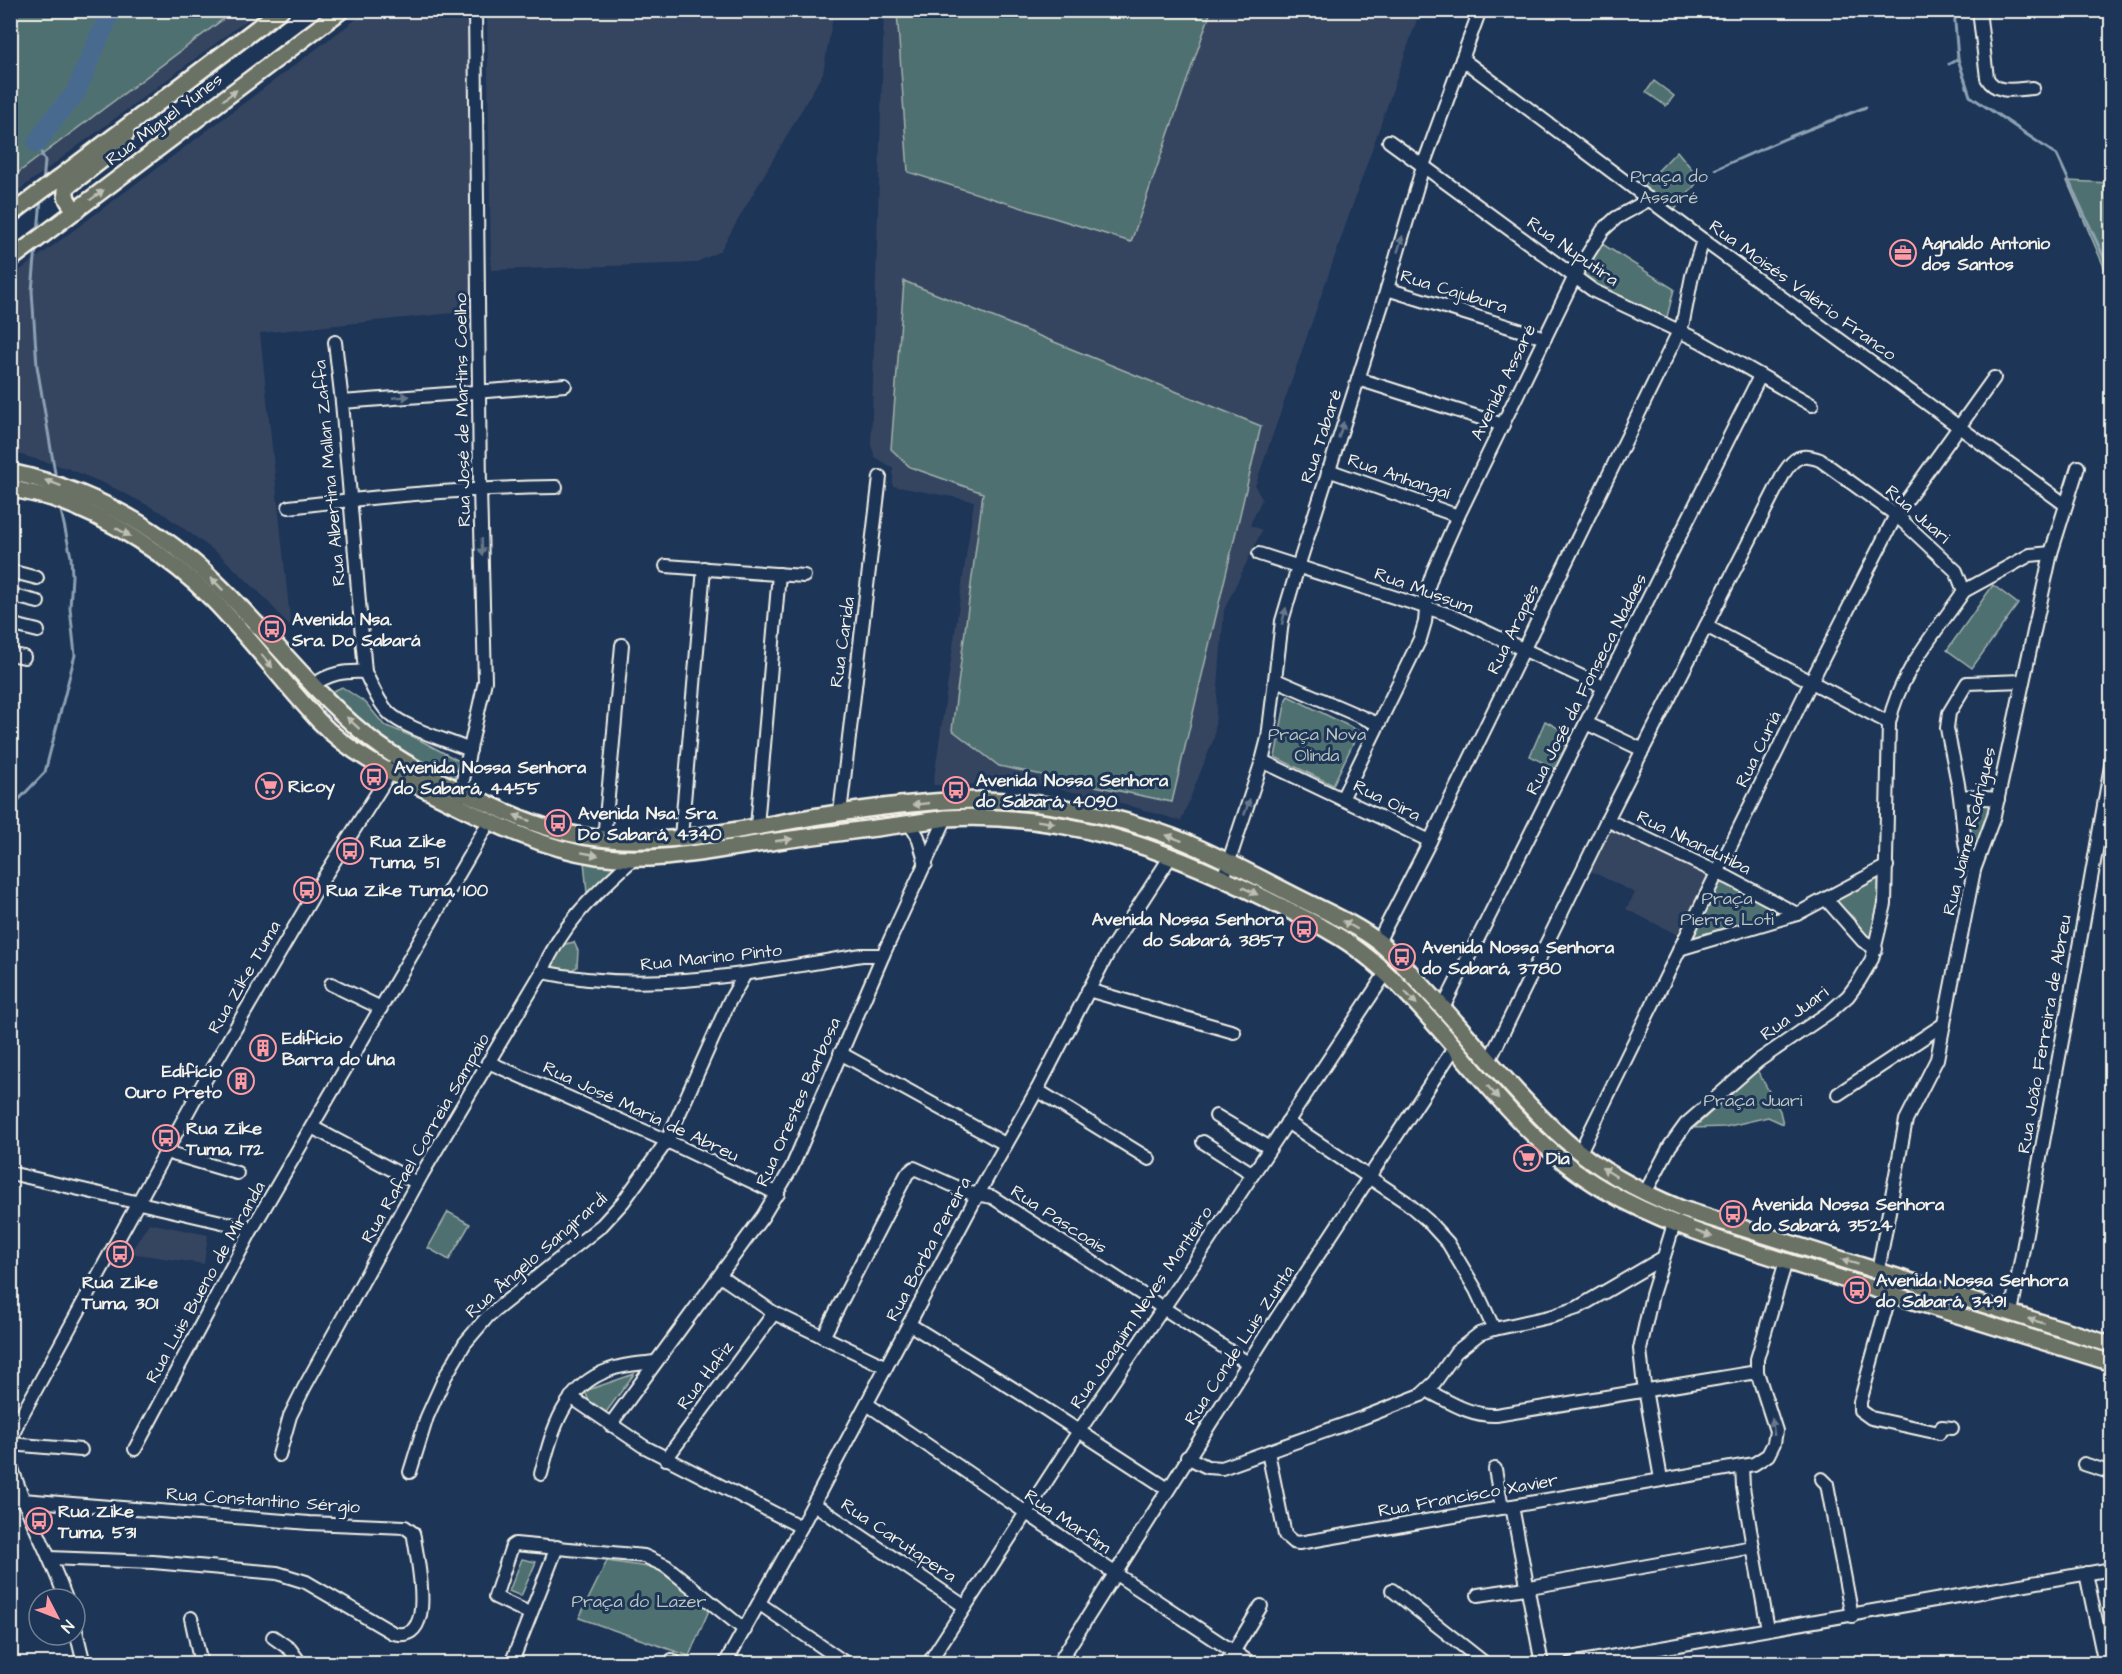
<svg xmlns="http://www.w3.org/2000/svg" width="2122" height="1674" viewBox="0 0 2122 1674" font-family="'Architects Daughter',sans-serif">
	<style>
		.built { fill: #344461 }
		.green { fill: #507071; stroke: #a2b0ac; stroke-width: 1.5 }
		.lines { fill: none; stroke-linecap: round; stroke-linejoin: round }
		.stream { stroke: #8da1b3; stroke-width: 3 }
		.river { stroke: #496b8f; stroke-width: 20 }
		.minor-casing { stroke: #f4f1e8; stroke-width: 16 }
		.major-casing { stroke: #f4f1e8; stroke-width: 20 }
		.minor { stroke: #1d3557; stroke-width: 12 }
		.major { stroke: #6a7165; stroke-width: 15 }
		.oneway { fill: #bdbeb4 }
		.oneway2 { fill: #68778a }
		.labels { text-anchor: middle; stroke-width: 6; stroke-linejoin: round; paint-order: stroke }
		.street-label { font-size: 18px; fill: #f4f1e8; stroke: #1d3557 }
		.park-label { font-size: 18px; fill: #bbc4be; stroke: #1d3557 }
		.poi-label { font-size: 18px; font-weight: bold; fill: #f4f1e8; stroke: #1d3557; text-anchor: start }
	</style>
	<rect width="100%" height="100%" fill="#1d3557"/>
	<filter id="ink" filterUnits="userSpaceOnUse"><feTurbulence type="fractalNoise" baseFrequency=".0167" numOctaves="2"/><feDisplacementMap in="SourceGraphic" scale="12" xChannelSelector="R" yChannelSelector="G"/><feConvolveMatrix kernelMatrix="1 2 1 2 8 2 1 2 1" color-interpolation-filters="sRGB"/></filter>
	<g filter="url(#ink)">
		<g class="built">
			<path d="M11,11H259L11,196Z"/>
			<path d="M367,11H469L472,311L260,333L291,628L264,597L220,555L161,512L110,486L67,468L11,452V277Z"/>
			<path d="M487,11V10L834,11L823,73L720,251L695,263L491,270Z"/>
			<path d="M884,11H1420L1255,486L1262,499L1250,525L1262,530L1224,610L1214,738L1181,821L1104,798L1032,784L933,785L974,501L893,486V468L875,457L871,445Z"/>
			<path d="M1609,826L1711,874L1680,936L1626,909L1635,893L1587,869Z"/>
			<path d="M149,1223L208,1235L204,1264L130,1253Z"/>
		</g>
		<g class="green">
			<path d="M11,10H234V11L11,178Z"/>
			<path d="M897,11H1211L1131,242L908,172Z"/>
			<path d="M1654,81L1674,96L1666,106L1646,92Z"/>
			<path d="M1677,151L1700,179L1672,213L1640,189Z"/>
			<path d="M2067,181L2111,183V283Z"/>
			<path d="M1599,242L1674,289L1667,317L1664,318L1586,280L1581,272Z"/>
			<path d="M904,281L1261,426L1172,802L999,766L952,730L983,493L910,467L891,449Z"/>
			<path d="M1993,585L2018,604L1972,668L1947,650Z"/>
			<path d="M342,687L366,703L384,725L416,738L459,761L453,782L389,747L329,693Z"/>
			<path d="M1288,696L1359,731L1333,785L1275,757L1286,699Z"/>
			<path d="M1545,721L1571,735L1557,770L1530,756Z"/>
			<path d="M1966,801L1990,803L1973,856Z"/>
			<path d="M584,861L621,865L587,893Z"/>
			<path d="M1882,873L1880,903L1872,943L1853,917L1832,899Z"/>
			<path d="M1718,879L1786,915L1687,943Z"/>
			<path d="M574,942L578,951L577,967L564,974L546,969L558,946Z"/>
			<path d="M1757,1070L1780,1111L1783,1124L1768,1117L1725,1127L1694,1128Z"/>
			<path d="M448,1212L470,1224L449,1260L428,1248Z"/>
			<path d="M634,1374L604,1415L591,1406L585,1391Z"/>
			<path d="M522,1559L536,1562L521,1596L509,1591Z"/>
			<path d="M607,1561L655,1568L710,1608L689,1656L579,1618Z"/>
		</g>
		<g class="lines">
			<g class="stream">
				<path d="M1958,59L1970,96L2057,155L2112,275"/>
				<path d="M1949,64L1958,59L1954,10"/>
				<path d="M37,143L45,161L43,184"/>
				<path d="M1716,169L1789,137L1866,107"/>
				<path d="M38,232L41,200"/>
				<path d="M36,247L32,291L37,366L56,479"/>
				<path d="M10,809L45,772L75,655L70,608L72,576L71,557L60,506"/>
			</g>
			<path class="river" d="M37,143L54,118L75,94L111,10"/>
			<defs>
				<g id="minor">
					<path d="M1979,10L1987,78C1996,95 2017,89 2033,88"/>
					<path d="M1462,59L1703,240L2066,505"/>
					<path d="M1389,141L1594,291L1700,341L1812,405"/>
					<path d="M1387,289L1545,338"/>
					<path d="M335,342L342,402L365,672C372,686 378,702 389,713C404,728 449,741 470,750"/>
					<path d="M1358,379L1503,425"/>
					<path d="M342,402L565,385"/>
					<path d="M1328,470L1458,516"/>
					<path d="M289,507C378,496 467,488 556,487"/>
					<path d="M1259,554L1450,615L1604,687"/>
					<path d="M666,566L804,576"/>
					<path d="M10,571L37,578"/>
					<path d="M1964,591L2030,555L2051,553"/>
					<path d="M10,595L38,602"/>
					<path d="M10,624L38,631"/>
					<path d="M1706,626L1889,723"/>
					<path d="M10,654L24,657"/>
					<path d="M1276,680L1378,724"/>
					<path d="M312,686C329,673 344,671 365,672"/>
					<path d="M1586,723L1643,750"/>
					<path d="M1262,761L1430,841"/>
					<path d="M1960,796L1998,799"/>
					<path d="M459,798L485,681L480,488L475,10"/>
					<path d="M1342,799L1420,639L1425,622L1428,587L1433,572L1458,516L1579,268L1603,230L1616,218L1650,199"/>
					<path d="M840,813L880,477"/>
					<path d="M1607,820L1729,878L1797,914"/>
					<path d="M910,824L918,837L926,864"/>
					<path d="M757,826L779,574"/>
					<path d="M681,837L704,568"/>
					<path d="M604,839L622,645"/>
					<path d="M1974,870C1962,848 1964,822 1960,797C1957,774 1951,751 1947,728L1949,713L1967,683L2023,681"/>
					<path d="M1223,879L1262,761L1268,738L1282,621L1298,567L1387,289L1423,166L1480,10"/>
					<path d="M1826,899L1863,941L1876,949"/>
					<path d="M1378,942L1430,841L1679,331L1683,322L1692,276L1703,240"/>
					<path d="M1679,949L1797,914L1887,866"/>
					<path d="M542,972C649,995 756,972 862,955H883"/>
					<path d="M331,984L381,1008"/>
					<path d="M1088,990L1234,1032"/>
					<path d="M1443,1008L1760,376"/>
					<path d="M840,1053L1005,1144"/>
					<path d="M1490,1059L1607,820L1784,473C1794,457 1801,453 1820,460L1896,515L1956,571L1964,591C1936,632 1899,673 1889,723L1885,904L1872,959L1859,981L1848,996L1831,1011L1758,1061L1686,1124L1670,1146L1645,1193"/>
					<path d="M488,1062L667,1141L778,1194"/>
					<path d="M1037,1090L1149,1159"/>
					<path d="M1838,1094L1944,1024"/>
					<path d="M1216,1116L1270,1148"/>
					<path d="M1287,1122L1406,1202L1427,1220L1448,1243L1476,1290L1494,1329"/>
					<path d="M312,1127L417,1183"/>
					<path d="M1203,1142L1253,1174"/>
					<path d="M166,1152L237,1173"/>
					<path d="M1580,1152L1812,680L1896,515L1994,378"/>
					<path d="M10,1173L252,1229"/>
					<path d="M1878,1271L1906,1120L1937,1059L1974,870L1994,816L2051,553L2078,467"/>
					<path d="M720,1276L774,1313L886,1367"/>
					<path d="M1890,1294L1860,1402V1410L1871,1418L1939,1433L1942,1427L1952,1428"/>
					<path d="M2011,1313L2068,1009L2112,760"/>
					<path d="M909,1324L1025,1396L1168,1489"/>
					<path d="M823,1337L907,1174L914,1168L970,1193L992,1197L1248,1363"/>
					<path d="M1428,1391C1450,1402 1470,1416 1496,1415L1757,1372"/>
					<path d="M571,1397L643,1446L801,1527"/>
					<path d="M867,1404L1116,1574L1252,1664"/>
					<path d="M610,1425L763,1216L792,1167L883,955L946,818"/>
					<path d="M10,1442L18,1422L204,1082L321,882L395,765"/>
					<path d="M10,1444L81,1450"/>
					<path d="M135,1449L252,1229L489,822"/>
					<path d="M1268,1452L1285,1535L1293,1542L1299,1543L1754,1464L1768,1455L1774,1443L1776,1431L1757,1372V1359L1786,1261"/>
					<path d="M279,1455L290,1416L304,1388L422,1174L542,972C563,922 594,895 633,859"/>
					<path d="M1187,1457L1207,1467L1222,1468L1362,1418L1421,1395L1435,1382L1456,1352L1479,1334L1490,1330L1553,1316L1577,1308L1661,1259"/>
					<path d="M666,1459L774,1313"/>
					<path d="M10,1462C24,1510 49,1552 66,1599"/>
					<path d="M2084,1464L2112,1473"/>
					<path d="M1742,1466L1743,1487L1753,1547L1768,1629"/>
					<path d="M1495,1469L1502,1508"/>
					<path d="M410,1472L427,1417L445,1377L465,1343L488,1316L602,1225L623,1202L667,1141L729,1002L745,974"/>
					<path d="M541,1474C552,1432 563,1386 609,1370C624,1364 640,1364 655,1362"/>
					<path d="M1661,1479L1643,1378L1640,1349L1652,1295L1674,1224"/>
					<path d="M1822,1479L1827,1484L1852,1616"/>
					<path d="M10,1499L309,1523L405,1527L413,1533L414,1537C417,1560 438,1645 393,1633L306,1582L277,1573L153,1562L49,1558"/>
					<path d="M814,1504L964,1606"/>
					<path d="M1512,1506L1542,1664"/>
					<path d="M2086,1573L2105,1664"/>
					<path d="M1392,1590L1486,1664"/>
					<path d="M1478,1595L1519,1589L1753,1547"/>
					<path d="M760,1604L847,1664"/>
					<path d="M529,1613L495,1597L512,1546L515,1544L644,1556L666,1566L745,1630"/>
					<path d="M191,1618L201,1664"/>
					<path d="M75,1627L84,1664"/>
					<path d="M273,1637L290,1649L301,1664"/>
					<path d="M672,1660L677,1664"/>
					<path d="M511,1664L557,1547"/>
					<path d="M725,1664L801,1527L978,1194L1037,1090L1108,953L1171,856"/>
					<path d="M928,1664L1079,1431L1194,1263L1386,973"/>
					<path d="M1058,1664L1278,1316L1454,1048"/>
					<path d="M1226,1664L1261,1606"/>
					<path d="M1570,1664L2112,1569"/>
				</g>
				<g id="major">
					<path d="M76,211C70,204 63,197 67,187L111,153L126,134"/>
					<path d="M10,215L281,10"/>
					<path d="M10,260L342,10"/>
					<path d="M10,472C84,488 150,522 206,573C261,623 305,684 362,732C403,767 457,789 506,812C538,826 573,837 608,839C681,846 766,823 839,813C886,806 935,800 983,800C1046,801 1114,815 1173,837C1215,853 1255,876 1295,896C1322,910 1356,924 1380,943C1399,959 1417,980 1434,998C1478,1046 1518,1098 1566,1141C1600,1171 1640,1192 1682,1209L2112,1345"/>
					<path d="M10,488C24,492 39,494 52,498C109,517 171,557 213,600C250,638 282,681 318,720C350,754 393,774 434,794C486,820 539,848 597,856C657,864 718,849 777,841C833,833 890,827 946,818C1065,812 1159,846 1264,898C1285,909 1308,919 1329,931C1360,948 1387,972 1411,998C1473,1063 1524,1143 1603,1189C1665,1225 1733,1244 1801,1266C1904,1299 2008,1330 2112,1363"/>
				</g>
			</defs>
			<use href="#minor" class="minor-casing"/>
			<use href="#major" class="major-casing"/>
			<use href="#minor" class="minor"/>
			<use href="#major" class="major"/>
		</g>
		<defs><path id="oneway-solid" d="M-6-.8H1V-3.2L6.5 0L1 3.2V.8H-6Z" transform="scale(1.5)"/></defs>
		<g class="oneway">
			<use href="#oneway-solid" transform="translate(230 95) rotate(-37)"/>
			<use href="#oneway-solid" transform="translate(97 195) rotate(-37)"/>
			<use href="#oneway-solid" transform="translate(53 483) rotate(-160)"/>
			<use href="#oneway-solid" transform="translate(123 532) rotate(29)"/>
			<use href="#oneway-solid" transform="translate(217 584) rotate(-135)"/>
			<use href="#oneway-solid" transform="translate(267 661) rotate(50)"/>
			<use href="#oneway-solid" transform="translate(353 723) rotate(-137)"/>
			<use href="#oneway-solid" transform="translate(921 804) rotate(174)"/>
			<use href="#oneway-solid" transform="translate(522 818) rotate(-159)"/>
			<use href="#oneway-solid" transform="translate(1046 822) rotate(9)"/>
			<use href="#oneway-solid" transform="translate(1174 838) rotate(-159)"/>
			<use href="#oneway-solid" transform="translate(784 840) rotate(-8)"/>
			<use href="#oneway-solid" transform="translate(590 854) rotate(10)"/>
			<use href="#oneway-solid" transform="translate(1250 891) rotate(26)"/>
			<use href="#oneway-solid" transform="translate(1350 925) rotate(-150)"/>
			<use href="#oneway-solid" transform="translate(1411 998) rotate(47)"/>
			<use href="#oneway-solid" transform="translate(1493 1092) rotate(48)"/>
			<use href="#oneway-solid" transform="translate(1609 1172) rotate(-148)"/>
			<use href="#oneway-solid" transform="translate(1704 1234) rotate(18)"/>
			<use href="#oneway-solid" transform="translate(1850 1262) rotate(-163)"/>
			<use href="#oneway-solid" transform="translate(2036 1321) rotate(-163)"/>
		</g>
		<g class="oneway2">
			<use href="#oneway-solid" transform="translate(1400 244) rotate(-73)"/>
			<use href="#oneway-solid" transform="translate(401 397) rotate(-5)"/>
			<use href="#oneway-solid" transform="translate(1341 430) rotate(-72)"/>
			<use href="#oneway-solid" transform="translate(482 547) rotate(88)"/>
			<use href="#oneway-solid" transform="translate(1284 616) rotate(-76)"/>
			<use href="#oneway-solid" transform="translate(1247 807) rotate(-71)"/>
			<use href="#oneway-solid" transform="translate(1773 1427) rotate(-98)"/>
		</g>
	</g>
	<defs>
		<symbol id="office-ring" viewBox="-11 -11 22 22"><circle r="9.5" fill="#1d3557" stroke="#ff9aa2" stroke-width="1.5"/><path d="M-6-3h4V-5.5h4V-3h4V5H-6ZM-1-4.5V-3h2v-1.5ZM-6 0V1H6V0Z" fill="#ff9aa2"/></symbol>
		<symbol id="bus-ring" viewBox="-11 -11 22 22"><circle r="9.5" fill="#1d3557" stroke="#ff9aa2" stroke-width="1.5"/><path d="M-5-6H5V4H4V6H2V4H-2V6H-4V4H-5ZM-3.5-4V0h7V-4ZM-3.5 1.2v1.5H-2V1.2ZM2 1.2v1.5H3.5V1.2Z" fill="#ff9aa2"/></symbol>
		<symbol id="supermarket-ring" viewBox="-11 -11 22 22"><circle r="9.5" fill="#1d3557" stroke="#ff9aa2" stroke-width="1.5"/><path d="M-6-5.5h2.5l.6 2H6L4.5 2H-2.5L-4.4-4H-6ZM-1.5 3.2a1.3 1.3 0 1 0 .1 0ZM3 3.2a1.3 1.3 0 1 0 .1 0Z" fill="#ff9aa2"/></symbol>
		<symbol id="building-ring" viewBox="-11 -11 22 22"><circle r="9.5" fill="#1d3557" stroke="#ff9aa2" stroke-width="1.5"/><path d="M-4-6H4V6H1V3H-1V6H-4ZM-2.5-4.3h1.7v1.8h-1.7ZM.8-4.3h1.7v1.8H.8ZM-2.5-1h1.7V.8h-1.7ZM.8-1h1.7V.8H.8Z" fill="#ff9aa2"/></symbol>
	</defs>
	<g fill-rule="evenodd">
		<use href="#office-ring" x="1888" y="238" width="30" height="30"/>
		<use href="#bus-ring" x="257" y="614" width="30" height="30"/>
		<use href="#bus-ring" x="359" y="762" width="30" height="30"/>
		<use href="#supermarket-ring" x="254" y="771" width="30" height="30"/>
		<use href="#bus-ring" x="941" y="775" width="30" height="30"/>
		<use href="#bus-ring" x="543" y="808" width="30" height="30"/>
		<use href="#bus-ring" x="335" y="836" width="30" height="30"/>
		<use href="#bus-ring" x="292" y="875" width="30" height="30"/>
		<use href="#bus-ring" x="1289" y="914" width="30" height="30"/>
		<use href="#bus-ring" x="1387" y="942" width="30" height="30"/>
		<use href="#building-ring" x="248" y="1033" width="30" height="30"/>
		<use href="#building-ring" x="226" y="1066" width="30" height="30"/>
		<use href="#bus-ring" x="151" y="1123" width="30" height="30"/>
		<use href="#supermarket-ring" x="1512" y="1143" width="30" height="30"/>
		<use href="#bus-ring" x="1718" y="1199" width="30" height="30"/>
		<use href="#bus-ring" x="105" y="1239" width="30" height="30"/>
		<use href="#bus-ring" x="1842" y="1275" width="30" height="30"/>
		<use href="#bus-ring" x="24" y="1506" width="30" height="30"/>
	</g>
	<g class="labels">
		<g class="street-label">
			<text transform="translate(164 119) rotate(-37)" y="6">Rua Miguel Yunes</text>
			<text transform="translate(1573 251) rotate(35)" y="6">Rua Nuputira</text>
			<text transform="translate(1803 290) rotate(36)" y="6">Rua Moisés Valério Franco</text>
			<text transform="translate(1454 291) rotate(17)" y="6">Rua Cajubura</text>
			<text transform="translate(1503 382) rotate(-64)" y="6">Avenida Assaré</text>
			<text transform="translate(462 410) rotate(-91)" y="6">Rua José de Martins Coelho</text>
			<text transform="translate(1321 436) rotate(-72)" y="6">Rua Tabaré</text>
			<text transform="translate(329 473) rotate(-95)" y="6">Rua Albertina Mallan Zaffa</text>
			<text transform="translate(1399 476) rotate(19)" y="6">Rua Anhangaí</text>
			<text transform="translate(1918 514) rotate(41)" y="6">Rua Juari</text>
			<text transform="translate(1424 590) rotate(20)" y="6">Rua Mussum</text>
			<text transform="translate(1513 629) rotate(-64)" y="6">Rua Arapés</text>
			<text transform="translate(842 642) rotate(-82)" y="6">Rua Carida</text>
			<text transform="translate(1586 684) rotate(-63)" y="6">Rua José da Fonseca Nadaes</text>
			<text transform="translate(1758 749) rotate(-64)" y="6">Rua Curiá</text>
			<text transform="translate(1387 800) rotate(26)" y="6">Rua Oira</text>
			<text transform="translate(1969 831) rotate(-76)" y="6">Rua Jaime Rodrigues</text>
			<text transform="translate(1694 842) rotate(26)" y="6">Rua Nhandutiba</text>
			<text transform="translate(711 957) rotate(-6)" y="6">Rua Marino Pinto</text>
			<text transform="translate(244 977) rotate(-60)" y="6">Rua Zike Tuma</text>
			<text transform="translate(1794 1013) rotate(-36)" y="6">Rua Juari</text>
			<text transform="translate(2044 1034) rotate(-80)" y="6">Rua João Ferreira de Abreu</text>
			<text transform="translate(798 1102) rotate(-66)" y="6">Rua Orestes Barbosa</text>
			<text transform="translate(641 1111) rotate(25)" y="6">Rua José Maria de Abreu</text>
			<text transform="translate(425 1138) rotate(-60)" y="6">Rua Rafael Correia Sampaio</text>
			<text transform="translate(1059 1219) rotate(33)" y="6">Rua Pascoais</text>
			<text transform="translate(928 1249) rotate(-62)" y="6">Rua Borba Pereira</text>
			<text transform="translate(536 1255) rotate(-41)" y="6">Rua Ângelo Sangirardi</text>
			<text transform="translate(205 1282) rotate(-61)" y="6">Rua Luis Bueno de Miranda</text>
			<text transform="translate(1141 1307) rotate(-56)" y="6">Rua Joaquim Neves Monteiro</text>
			<text transform="translate(1239 1345) rotate(-57)" y="6">Rua Conde Luis Zunta</text>
			<text transform="translate(705 1375) rotate(-53)" y="6">Rua Hafiz</text>
			<text transform="translate(1468 1495) rotate(-10)" y="6">Rua Francisco Xavier</text>
			<text transform="translate(263 1500) rotate(4)" y="6">Rua Constantino Sérgio</text>
			<text transform="translate(1068 1521) rotate(34)" y="6">Rua Marfim</text>
			<text transform="translate(899 1540) rotate(34)" y="6">Rua Carutapera</text>
		</g>
		<g class="park-label">
			<text x="1669" y="182">Praça do<tspan x="1669" dy="21">Assaré</tspan></text>
			<text x="1317" y="740">Praça Nova<tspan x="1317" dy="21">Olinda</tspan></text>
			<text x="1727" y="904">Praça<tspan x="1727" dy="21">Pierre Loti</tspan></text>
			<text x="1753" y="1106">Praça Juari</text>
			<text x="639" y="1607">Praça do Lazer</text>
		</g>
		<g class="poi-label">
			<text x="1922" y="249">Agnaldo Antonio<tspan x="1922" dy="21">dos Santos</tspan></text>
			<text x="292" y="625">Avenida Nsa.<tspan x="292" dy="21">Sra. Do Sabará</tspan></text>
			<text x="394" y="773">Avenida Nossa Senhora<tspan x="394" dy="21">do Sabará, 4455</tspan></text>
			<text x="976" y="786">Avenida Nossa Senhora<tspan x="976" dy="21">do Sabará, 4090</tspan></text>
			<text x="288" y="792">Ricoy</text>
			<text x="578" y="819">Avenida Nsa. Sra.<tspan x="578" dy="21">Do Sabará, 4340</tspan></text>
			<text x="370" y="847">Rua Zike<tspan x="370" dy="21">Tuma, 51</tspan></text>
			<text x="326" y="896">Rua Zike Tuma, 100</text>
			<text x="1284" y="925" text-anchor="end">Avenida Nossa Senhora<tspan x="1284" dy="21">do Sabará, 3857</tspan></text>
			<text x="1422" y="953">Avenida Nossa Senhora<tspan x="1422" dy="21">do Sabará, 3780</tspan></text>
			<text x="282" y="1044">Edifício<tspan x="282" dy="21">Barra do Una</tspan></text>
			<text x="222" y="1077" text-anchor="end">Edifício<tspan x="222" dy="21">Ouro Preto</tspan></text>
			<text x="186" y="1134">Rua Zike<tspan x="186" dy="21">Tuma, 172</tspan></text>
			<text x="1546" y="1164">Dia</text>
			<text x="1752" y="1210">Avenida Nossa Senhora<tspan x="1752" dy="21">do Sabará, 3524</tspan></text>
			<text x="1876" y="1286">Avenida Nossa Senhora<tspan x="1876" dy="21">do Sabará, 3491</tspan></text>
			<text x="120" y="1288" text-anchor="middle">Rua Zike<tspan x="120" dy="21">Tuma, 301</tspan></text>
			<text x="58" y="1517">Rua Zike<tspan x="58" dy="21">Tuma, 531</tspan></text>
		</g>
	</g>
	<rect width="2122" height="1674" fill="none" stroke="#1d3557" stroke-width="36"/>
	<rect x="18" y="18" width="2086" height="1638" fill="none" stroke="#f4f1e8" stroke-width="2" filter="url(#ink)"/>
	<g transform="translate(57 1617) rotate(132)"><circle r="28" fill="#1d3557" stroke="#738091" stroke-width="1.5"/>
	<path d="M0-4.5L10 22L0 15L-10 22Z" fill="#ff9aa2"/>
	<text y="-9" font-size="16" font-weight="bold" text-anchor="middle" fill="#f4f1e8">N</text>
	</g>
</svg>
